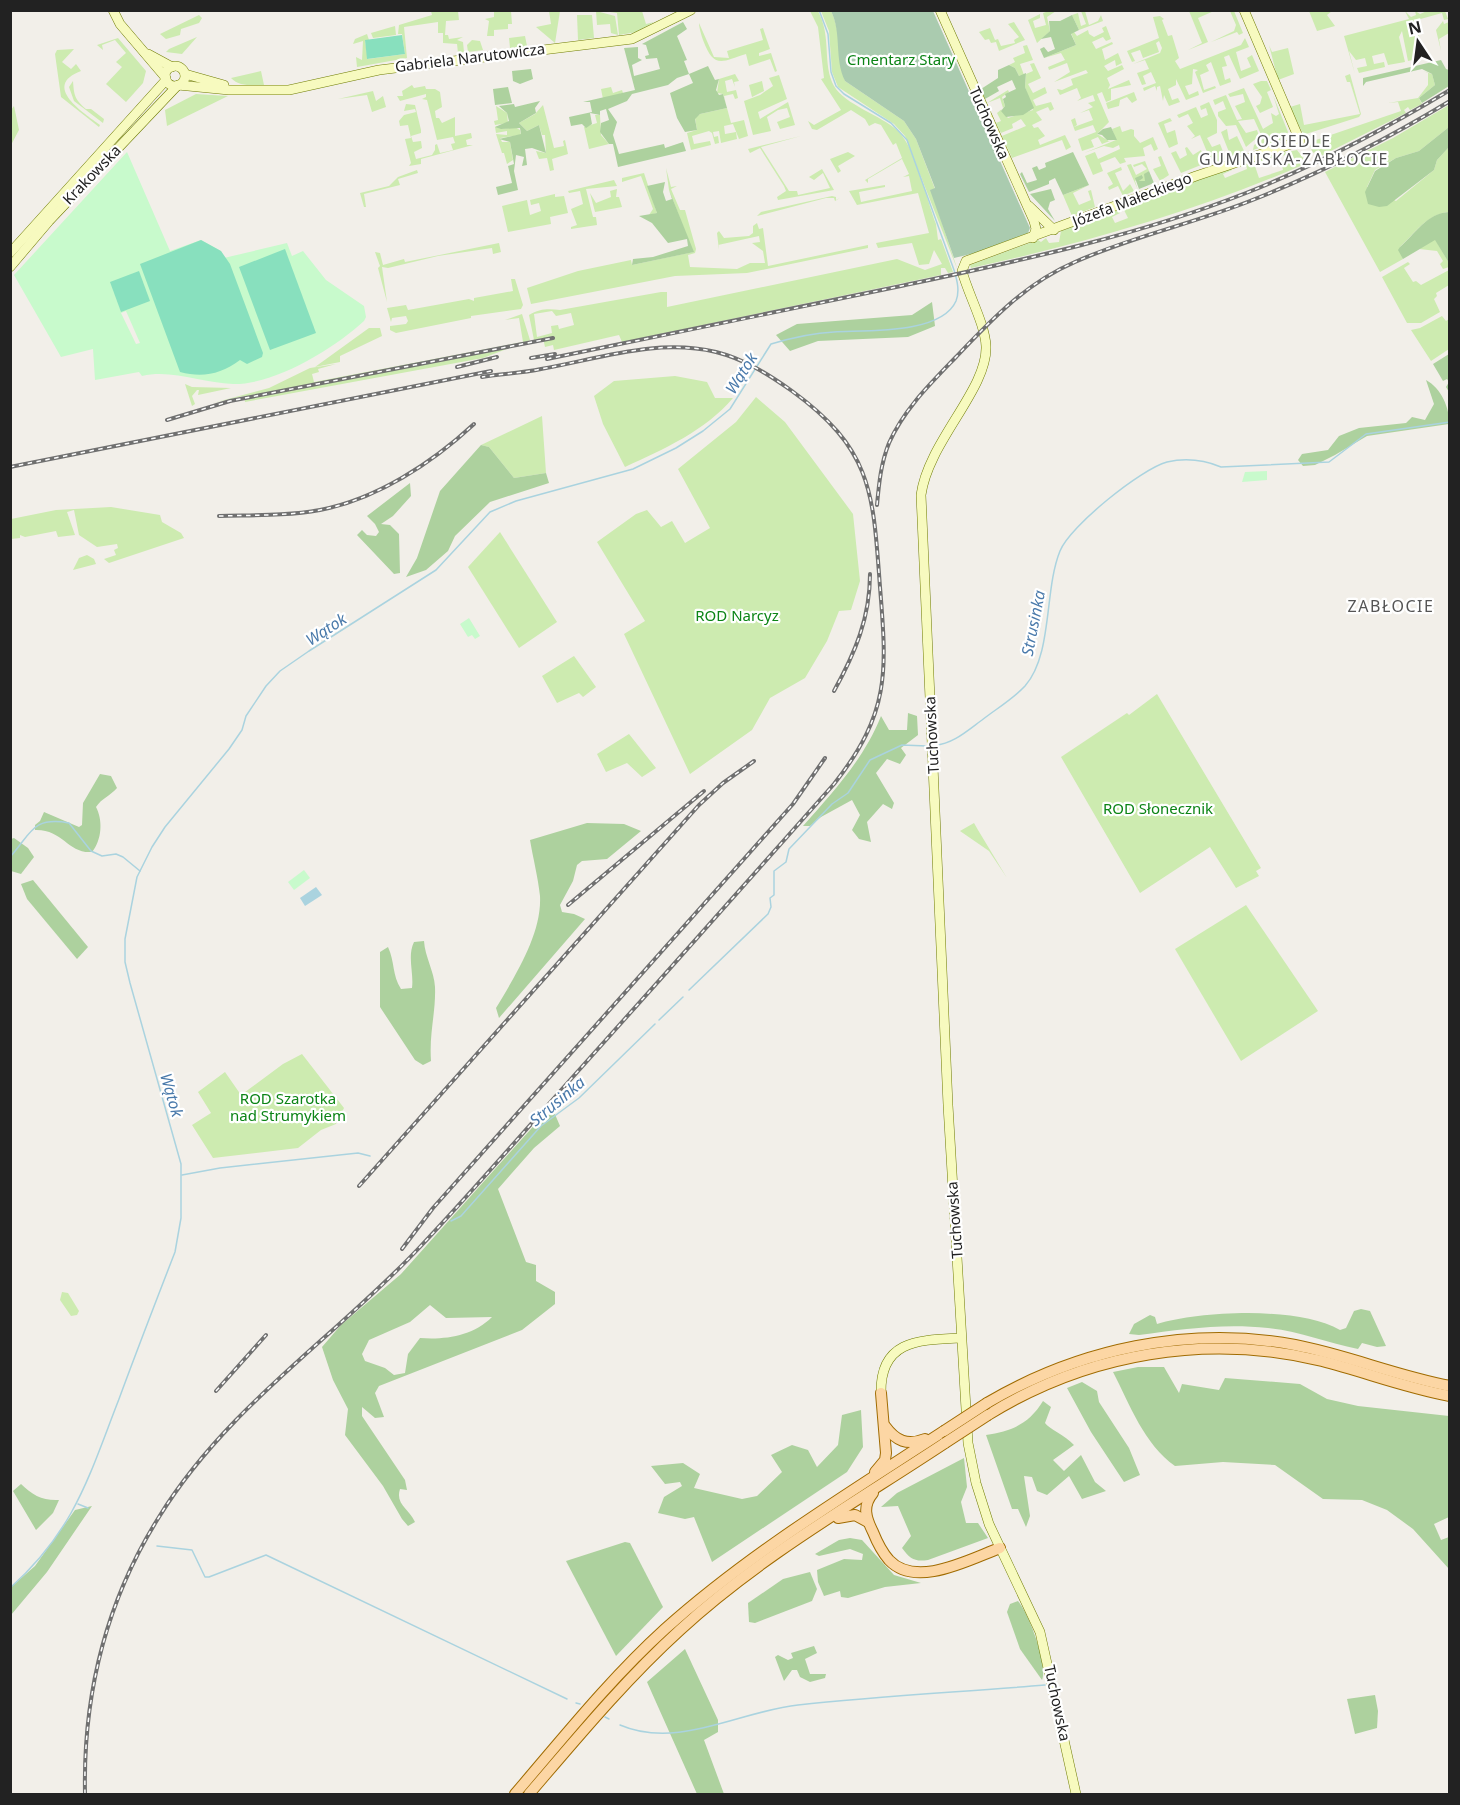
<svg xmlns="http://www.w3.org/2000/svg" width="1460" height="1805" viewBox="0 0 1460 1805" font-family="'Noto Sans',sans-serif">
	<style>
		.grass { fill: #cdebb0; fill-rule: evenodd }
		.forest { fill: #add19e; fill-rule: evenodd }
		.cemetery { fill: #aacbaf }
		.park { fill: #c8facc; fill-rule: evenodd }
		.pitch { fill: #88e0be }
		.water { fill: #aad3df }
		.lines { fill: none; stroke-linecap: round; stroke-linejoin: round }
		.stream { stroke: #aad3df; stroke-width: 1.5 }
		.secondary-casing { stroke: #707d05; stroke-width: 10 }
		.primary-casing { stroke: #a06b00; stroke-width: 12 }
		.secondary { stroke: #f7fabf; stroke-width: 9 }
		.primary { stroke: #fcd6a4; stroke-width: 10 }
		.rail-casing { stroke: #707070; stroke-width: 4 }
		.rail { stroke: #fff; stroke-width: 1.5; stroke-dasharray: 4.5; stroke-linecap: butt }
		.primary-bridge-casing { stroke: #a06b00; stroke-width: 12; stroke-linecap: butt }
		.primary-bridge { stroke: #fcd6a4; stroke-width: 10 }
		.labels { text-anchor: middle; stroke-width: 4.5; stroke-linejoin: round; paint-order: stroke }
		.street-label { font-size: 15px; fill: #222; stroke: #fff }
		.park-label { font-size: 15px; fill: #0c8416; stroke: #fff }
		.neighbourhood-label { font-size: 16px; letter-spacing: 1.5px; fill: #555; stroke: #fff }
		.water-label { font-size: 16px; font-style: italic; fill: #4a7aab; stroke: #fff }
	</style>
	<rect width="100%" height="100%" fill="#f2efe9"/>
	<g class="grass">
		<path d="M431,11H458L459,20L446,21L445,35H448L449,39L463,37L457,40L463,42L464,52L458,53L457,44L443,43V33H438V22L404,27L407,58L357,67L356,57L362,60L363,41L353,44L355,39L367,34L369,40L365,41L368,59L405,54L402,34H398L399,25L432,15Z"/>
		<path d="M494,11H511L512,24H508V29L494,30V36H487L489,21L485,19L494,17Z"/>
		<path d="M549,11H560L555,43L536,27L551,24Z"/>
		<path d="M596,11L615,16L618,35L611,33L610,24L597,25Z"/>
		<path d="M603,11H642L646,24L654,22L637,32L619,35L617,13Z"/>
		<path d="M810,11H818C832,37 822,64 834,86C845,105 881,115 898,131C917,150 926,198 936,224L938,240L941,239L953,272L948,273L945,268H941V275L622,342L619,335L554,350L553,345L545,347L543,338L534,340L529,315C540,308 550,309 560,310L661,292H667V307L897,259L925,270L942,264L934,250L929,264L919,265L912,243L878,248L876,243L929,233L918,193L857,205L849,191L885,185V187L859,192L861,202L912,191L909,176L903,177L909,174L902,159L868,179V183L865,180L902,158L896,143L893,145L881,125L875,123L869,126L865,119L851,110L817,130L812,129L808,121L814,125L841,110L821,79L824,78L818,27ZM552,311L556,316L571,313L574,325L559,329L558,325L551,326L552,333L537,337L534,314Z"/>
		<path d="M821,11H831C841,32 839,58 845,81L904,121L916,139L935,189L931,190L958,271L905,136L894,124L838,87L832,72L829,31Z"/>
		<path d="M1049,11H1056L1047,17L1050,31L1037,43L1028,20L1040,14V18L1033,21L1035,28L1046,25L1043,13Z"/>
		<path d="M1081,11H1085L1089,25L1098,21L1101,15L1103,21L1079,30L1072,15L1078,13L1081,26L1086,24Z"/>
		<path d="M1189,11H1214L1198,18L1208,42L1188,50L1202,43Z"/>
		<path d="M1230,11H1234L1243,33L1239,35L1237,32L1211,42L1234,31L1236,25Z"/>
		<path d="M1309,11H1332L1327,15L1335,26L1317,31Z"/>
		<path d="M1405,11L1411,17L1416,15L1415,11L1420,14L1427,11H1445L1448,19L1444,20L1442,13L1417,20L1422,58L1408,61L1402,31L1399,37L1405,62L1388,65L1384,53L1372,56L1374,64L1384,62L1385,67L1359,73L1357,68L1367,66L1365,58L1356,60L1349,51L1355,74L1344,36L1409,19Z"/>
		<path d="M199,15L202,18L199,23L181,29L180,35L166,39L160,34Z"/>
		<path d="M577,15H592L594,38L578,40Z"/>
		<path d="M1160,16L1164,19L1162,20L1168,36L1172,35L1179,58L1175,61L1180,69L1241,45L1245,38L1249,47L1236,52L1241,71L1251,67L1247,58L1252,55L1259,71L1240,79L1229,55L1224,57L1227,66L1222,67L1225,80L1230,78L1231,82L1220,86L1211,62L1206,65L1209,71L1200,75L1204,90L1215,86L1216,88L1203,93L1195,72L1198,70L1193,69L1192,84L1185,86L1189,95L1198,91L1199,95L1186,100L1176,79V85L1168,89L1172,100L1178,98L1180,102L1169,106L1164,95L1163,101L1160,86L1157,87V91L1155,86L1144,91L1143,88L1156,83L1151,72L1143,76L1146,84L1142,85L1137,73L1149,69L1145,60L1133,64L1160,53L1162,48L1159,41L1156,43L1159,52L1143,58L1140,50L1131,53L1135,61L1132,62L1127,51L1159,38L1153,17Z"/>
		<path d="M1443,21L1444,24L1449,22V33L1439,39L1441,51L1436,30Z"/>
		<path d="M1014,22L1025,40L999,51L996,42L991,43L989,39L985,40L979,32L990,28L995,40L998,39L1001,46L1015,43L1014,40L1019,37L1008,24Z"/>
		<path d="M699,23L714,57L729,58L727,51L763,40L760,29L763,28L770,49L759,53V56L771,53L777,71L775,72L770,59L749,66L746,54C721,62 714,69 703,40C701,34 699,27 699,23Z"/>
		<path d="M395,26L396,35L373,38L371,33Z"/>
		<path d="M1106,26L1111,39L1106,41L1103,37L1092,42L1096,49L1112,42L1113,44L1102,49L1105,60L1118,53L1122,63L1116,66L1115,60L1104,66L1108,71L1122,65L1124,69L1107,78L1110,85L1108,89L1129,80L1131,85L1111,89V100L1106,102L1102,92L1097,94L1109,122L1097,134L1109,141L1115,139L1102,144L1098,137L1091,140L1094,147L1082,151L1078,139L1096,132L1093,125L1075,131L1071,120L1075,118L1077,125L1074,127L1093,120L1089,110L1080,113L1093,107L1088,103L1095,101L1093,95L1077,101L1081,98L1077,88L1060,95L1057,89L1062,90L1073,85L1071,79L1088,73L1086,70L1054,82L1070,72L1067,63L1049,70L1048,67L1065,60L1061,53L1044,58L1076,45L1071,33L1074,32L1077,36L1088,30L1089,34L1094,37L1104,32L1102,28Z"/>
		<path d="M525,36L527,46L510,48L509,38Z"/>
		<path d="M197,37L182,54L166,52L169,49Z"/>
		<path d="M118,38L146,71L143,83L126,102L106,84L122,67L116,62L126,53L115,40L102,45L103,50L97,45Z"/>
		<path d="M472,40L480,41L483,50L468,52L467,45Z"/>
		<path d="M1027,45L1033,60L1020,64L1024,75L1019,76L1015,68L1009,65L1015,62L1013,58L1025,53L1023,46Z"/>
		<path d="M1269,45L1272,52L1288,48L1294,74L1278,80Z"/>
		<path d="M74,49L62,62L71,69L76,64L81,71C41,86 84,113 100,125L99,127L61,97L55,54L57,50Z"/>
		<path d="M1034,63L1041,78L1028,84L1033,93L1045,87L1047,93L1033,100L1036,106L1051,102L1054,109L1050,111L1048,107L1036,112L1042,120L1032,125L1034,128L1038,127L1045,136L1038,140L1040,145L1065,135L1071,147L1066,150L1062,140L1012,158L1002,136L1026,126L1021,119L1012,124L1013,128L1001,133L996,123L1001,121L997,113L1003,108L1000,98L987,103L1008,90L1009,92L1002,97L1005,106L1001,110L1008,118L1033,110L1025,87L1026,74L1033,71L1030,64Z"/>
		<path d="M261,71L264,85C253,85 239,87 231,78Z"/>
		<path d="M1423,71L1432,74L1435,85L1419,98L1422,104L1410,110L1408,107L1404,110L1406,113L1317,158L1319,150L1313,153L1310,146L1316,140L1401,111L1398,102L1388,103L1418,98L1428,85V73Z"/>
		<path d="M735,74L739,81L734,82L735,87L732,79L725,81L727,92L736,90L738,98L735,99L733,94L724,96L726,104L723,94L717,93L719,79Z"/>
		<path d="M1350,74L1361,114L1359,117L1306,134L1302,132L1290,107L1300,104L1304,125L1360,114L1350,82H1347L1345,76Z"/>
		<path d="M779,75L787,99L758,112L760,119L788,102L795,125L780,129L777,122L790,117L787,108L778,110L767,117L771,131L753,135L744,101L760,95L773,86L769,78Z"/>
		<path d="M73,81C74,94 74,99 86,109H91L104,119L103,123L74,101L69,87Z"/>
		<path d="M762,81L764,91L752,97L749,85Z"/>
		<path d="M1261,81H1267L1271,90L1267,92L1273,107L1260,113L1256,106L1260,104L1262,97L1253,84Z"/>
		<path d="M412,85L414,88L425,86L426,89H435L440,92L442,107L435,111L436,118H439L442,123L455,117V136L471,133L472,138L466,140L467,145H473L421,159V164L409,166L411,163L405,139L411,138L408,125L400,126L399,121L404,115L416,112L415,109L404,111L406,104L415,105L421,130V133L411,136L413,142L421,141L422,148L414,152L416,159L432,155L435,150V145L437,144L440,153L453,150L451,144L455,143L453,137L437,140L427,100L422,99L426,97V94L400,101L397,96H403L402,91Z"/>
		<path d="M611,87L613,93L622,90L623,93L603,99L601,89Z"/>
		<path d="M1244,88L1263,129L1273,123L1271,113L1276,116L1279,114L1273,95L1288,132L1285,139L1253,150L1254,145L1263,139L1254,119L1238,121L1246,133L1257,130L1259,136L1246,147L1236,125L1226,126L1218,116V112L1226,109L1223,101L1215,105L1213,100L1226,95L1237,120L1242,119L1235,106L1245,102L1243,94L1230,97L1228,94Z"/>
		<path d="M373,91L376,101L383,96L386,107L372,112L367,95L338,99Z"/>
		<path d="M1134,92L1137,100L1132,103L1127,97L1120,100L1119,106L1108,109L1106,103Z"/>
		<path d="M196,94L228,96L167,126L165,110Z"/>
		<path d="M1209,102L1217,120V133L1207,138L1212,147L1220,144L1226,159L1212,164L1200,135L1191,139L1195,136L1187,126L1193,123L1188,114L1179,118L1177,115L1196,107L1201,118L1208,115L1206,108L1201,110L1200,106Z"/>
		<path d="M543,105L554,148L564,146L563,141L565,140L568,154L552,159L554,170L550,171L547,158L539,159L536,151L546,153L545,135H542L539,125L527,131L519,123L535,114Z"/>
		<path d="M1449,105V127L1419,151L1396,158L1375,170L1367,187L1396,201L1434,170L1437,160L1449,147V212C1427,214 1415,233 1400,247L1403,259L1380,272L1325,172L1393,138Z"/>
		<path d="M14,106L19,130L11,145V110Z"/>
		<path d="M496,106L507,113L508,123L495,125L494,121L498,120Z"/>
		<path d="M727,108L731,123L744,120L748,136L739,139L733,124L724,126L725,134L736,132L737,139L721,143L719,131L713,132L714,137L718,136L719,143L715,144L712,133L709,131L692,136L694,144L710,141L711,145L691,150L687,133L697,130L695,118L700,114Z"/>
		<path d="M595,115H600L601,135L609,144L589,149L584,127L597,123Z"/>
		<path d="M1170,118L1172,121L1164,124L1167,133L1175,130L1178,144L1169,148L1158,123Z"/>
		<path d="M498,126L502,129L515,127L520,130L521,135L500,138L502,142H510L513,160L507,164L504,153H502L496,134L507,135V131L496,133L495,127Z"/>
		<path d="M1120,126L1122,132L1131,129L1134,130V136L1140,143L1153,137L1158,149L1154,151L1151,144L1143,148L1145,156L1124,158L1126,162L1120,164L1115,157L1100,163L1103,171L1093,175L1085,156L1095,152L1098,159L1120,149L1119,145L1113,148L1104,146L1084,153L1116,140L1112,129Z"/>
		<path d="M1227,129L1229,140L1237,136L1245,153L1231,157L1221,132Z"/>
		<path d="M801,136L761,147L789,191H797L798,195L830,188L823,173L814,180L809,177L822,169L834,190L778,200L777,197L786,191L784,186L760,148L750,153L748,149Z"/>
		<path d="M1187,147L1193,155L1201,150L1206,163L1181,173L1171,153L1176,151L1180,159L1187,155L1185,148Z"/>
		<path d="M1297,150L1304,159L1289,167L1303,161L1305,164C1197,211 1086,243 971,268L970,265L1038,240L1041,242L1046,238L1049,243L1059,242L1061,231L1118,210L1120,213L1112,217L1115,223L1128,218L1124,210L1126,207L1230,168L1232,170L1223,174L1225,178L1247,169L1246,165L1239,167L1238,165L1270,155L1275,157L1274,162L1272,158L1254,163L1259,178L1283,170L1282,165L1293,161L1290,154L1281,156L1282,153Z"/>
		<path d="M848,152L855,156L838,166L841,171L838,173L830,159Z"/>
		<path d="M1161,156L1169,175L1160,181L1153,169L1161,166L1158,157Z"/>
		<path d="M1145,161L1149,171L1145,174L1146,181H1139L1143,175L1135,181L1138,190L1127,165L1131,164L1136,175L1147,169L1142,164L1134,167L1133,165Z"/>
		<path d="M1121,167L1122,170L1115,173L1123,191L1130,184L1134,191L1123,196L1118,186L1109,190L1108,187L1113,184L1107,173Z"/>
		<path d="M666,168L671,187L677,186L671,189L680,210H685L696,249L695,253L688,255L690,267L737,269L750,263H765L763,251L752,243L760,242L759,236L718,245L719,250L717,233L719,231L724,238L749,236L753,233V226L757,223L759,229L763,228L768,266L868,245V248L747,273L675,276L531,304L527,288L578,271L631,260L632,265L693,252L669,190Z"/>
		<path d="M417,170L418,173L398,179L400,185L364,194L366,207H364L360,193L389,186L398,177Z"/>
		<path d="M644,173L657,213L649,215L653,209L641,176L622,182V178Z"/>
		<path d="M614,180L617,186L586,189L593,217H596L597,225L571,229V227L577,225L571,209L583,204L580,191L569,193L568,191Z"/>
		<path d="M1089,185L1073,193L1079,205L1091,200L1088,191L1091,190L1095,207L1072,216L1063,195Z"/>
		<path d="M617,189L616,197H619L622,207L595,212L590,193L596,203L611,197L610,191Z"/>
		<path d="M563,192L555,194V197L564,196L568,213L550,217L551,224L508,232L502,206L527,200L530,215L541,211L539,203L531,205L530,200Z"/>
		<path d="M832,196L836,197V200L840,198L835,201L834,198H826L757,216L761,212Z"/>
		<path d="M1435,239L1449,263V267L1443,269L1440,264L1443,261L1437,251L1419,249Z"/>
		<path d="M499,243L501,252L493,254L492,248L438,256L388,268L382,267L387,302L378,268L380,266L375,252L380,253L383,265L404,259L405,262Z"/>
		<path d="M1408,262L1410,264L1404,268L1413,282L1416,281L1421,285L1449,270V285L1436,293L1437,296L1434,299L1440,312L1421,323H1407L1382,277Z"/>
		<path d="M511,279H515L523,305L521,309L471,316V318L396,333L390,330V326L406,324L408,321L406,316L392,318L391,322L387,308L406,305L408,310L469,299L474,301V298L513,291Z"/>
		<path d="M522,314L530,340L483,358L245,402L244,396L213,403L269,388L310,368L336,364L318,369L319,372L312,374L314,382L523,342L519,318L505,320Z"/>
		<path d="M1442,316L1446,321L1449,319V349L1431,361L1411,330L1420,328Z"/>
		<path d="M369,328H380L382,336L340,356V362L315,367Z"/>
		<path d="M675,376L707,382L715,398H733C705,431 664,449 625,467L603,424L594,396L614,381Z"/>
		<path d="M185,384L192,387L231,388L198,395L199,390H197L192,396L195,404L192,406Z"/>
		<path d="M756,397L785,422L853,514L860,581L851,610L839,611L827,641L805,678L770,698L752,730L690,774L624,634L645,621L597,542L636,514L647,510L661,527L672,521L685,543L710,528L678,469L736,422Z"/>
		<path d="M542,416L546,473L514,478L489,447L481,445Z"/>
		<path d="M111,507L160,515L162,522L181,533L184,538L109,563L104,559L116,555L114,550L118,548L117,544L97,547L79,535L74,510L67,512L75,535L58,537L56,531L25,537L20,535V538L11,539V519L56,510Z"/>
		<path d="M500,532L557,622L519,648L468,567Z"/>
		<path d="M87,555L94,559L96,564L73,570L79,558Z"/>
		<path d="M574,656L596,687L583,697L579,693L557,703L542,676Z"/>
		<path d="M1157,694L1261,868L1256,871L1259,876L1236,888L1210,847L1140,893L1061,757L1127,713L1129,715Z"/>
		<path d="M629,734L656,768L642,777L627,763L606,772L597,754Z"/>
		<path d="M974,823L978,830L1007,878L989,851L960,831Z"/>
		<path d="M1246,905L1318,1011L1241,1061L1175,949Z"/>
		<path d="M302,1054L344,1108L336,1124L321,1130L298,1148L213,1158L192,1125L211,1113L198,1092L225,1072L241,1095L283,1064Z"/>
		<path d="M62,1292L68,1293L79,1311L77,1315L71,1316L60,1300Z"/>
	</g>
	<g class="forest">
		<path d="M1072,15L1079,30L1071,34L1076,45L1044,58L1040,49L1044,47L1048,52L1055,49L1051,37L1041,39L1050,31L1049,21H1060Z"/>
		<path d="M683,22L687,29L677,36L687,60L684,61L689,74L708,66L715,80L719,79L716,90L719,95L723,94L727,108L700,114L695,119L697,130L685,132L677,118L670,93L693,83L689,74L677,78L668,85L632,94L627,101L608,109L617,122L613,135L619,154L664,144L665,148L683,142L686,151L618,167L613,144H609L600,132L601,123L609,120L606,109L600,111V115L590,113L592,124L586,128L582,124L571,126L569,117L592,112L590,102H583L635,90L624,48L638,47V58L642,60L632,65L634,76L660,69L657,58L646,59L645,56L649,55L646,45L642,44Z"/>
		<path d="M1441,60L1446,69L1449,70V86L1422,103L1419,98L1435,85L1432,74L1422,69L1366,82L1363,86V78Z"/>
		<path d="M1009,65L1015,68L1019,76L1026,73L1025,87L1034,108L1023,115L1006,117L1001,111L1005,106L1003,99L1006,97L1005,94L1016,89L1012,80L997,87L999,91L985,99L981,89L998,78V70Z"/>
		<path d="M531,69L533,79L520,84L513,81L512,71Z"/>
		<path d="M508,87L512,103L495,105L493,89Z"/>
		<path d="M540,101L535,108L536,113L519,123L527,131L539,125L546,153L532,148L525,149L527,165L522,166L524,157L516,155L514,171L518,190L498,195L496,187L512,183L508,166L514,164L510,142L499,139L521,134L520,128L501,129L495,127L509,121L507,113L499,106L514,104L515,107Z"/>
		<path d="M1111,127L1117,140H1107L1102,135L1097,134L1103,129Z"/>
		<path d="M1449,127V147L1437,160L1434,170L1387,206L1379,207L1368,204L1365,192L1375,171L1396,158L1419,151Z"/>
		<path d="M1073,152L1089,185L1063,195L1055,178L1049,181V184L1029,192L1020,174L1022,172L1027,183L1037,180L1032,168L1037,166L1039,170L1046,167L1045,163Z"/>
		<path d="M1149,171L1154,183L1139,189L1135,178L1142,175L1143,178L1139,181H1145L1144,174Z"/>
		<path d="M665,182L663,192L666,201L672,199L669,190L694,252L632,265L633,259L653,257L688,246L687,239L668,243L652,223L639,216L657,213L647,186Z"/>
		<path d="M1051,189L1055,200L1050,202L1048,209L1055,221L1030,194Z"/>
		<path d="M1449,212V263L1435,240L1403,259L1398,250L1400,247C1415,234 1427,213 1449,212Z"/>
		<path d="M932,302L935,326L908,337L818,341L790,351L776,335L797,324L912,315Z"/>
		<path d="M1449,354C1450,367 1450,379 1449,392L1446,387L1449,382L1447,379L1443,381L1433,364Z"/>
		<path d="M1426,380C1441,388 1450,408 1449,424L1367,436L1335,455L1315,465L1303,466L1298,460L1302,454L1328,450L1339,436L1359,428L1406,423L1412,417L1425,420L1434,404Z"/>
		<path d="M481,445L489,447L514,478L546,473L549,483L490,502L455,536L448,551L426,570L406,577L417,558L440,491Z"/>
		<path d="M410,483L411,496L393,516L381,524L390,525L399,534L400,573L394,574L357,535L362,530L367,535L376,536L379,532L375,524L367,516Z"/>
		<path d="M908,713L917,716L918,735L901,748L906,755L900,764L887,759L876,773L894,803L892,809L883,804L867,822L871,842L859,839L852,830L860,815L852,800L821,817L810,826H803C833,792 864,759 881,716L889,730H907Z"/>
		<path d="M100,774L111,776L117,788C110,796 102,798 96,807C103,820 102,840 92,852C68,854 63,829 35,830V825L40,821L44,812L79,827L82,825L83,803Z"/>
		<path d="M587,823L624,824L641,831L607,859L582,861L577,865L573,881L560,905L562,912L574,914L585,919L499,1018L496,1008C515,976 542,934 540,896C538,877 533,858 530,840Z"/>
		<path d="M14,838L28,848L34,857L21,874L11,871V839Z"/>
		<path d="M33,880L88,947L77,959L27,899L21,884Z"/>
		<path d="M424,941C425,957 434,971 435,987C436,1012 429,1033 431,1061L423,1065L415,1060L380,1007V952L388,947C395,962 392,975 401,989L412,988C414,973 407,956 414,942Z"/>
		<path d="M554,1112L560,1126L534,1148L498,1189L526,1262L536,1265V1281L555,1292V1304L522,1330L379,1386L375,1393L384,1417L375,1418L362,1407V1416L405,1480L407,1490L400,1489C395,1504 409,1509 415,1522L408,1526L402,1519L383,1486L345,1435L348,1409L333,1380L322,1347L341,1325L401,1274L539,1120ZM430,1305L446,1318L492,1317C473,1336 445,1340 420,1338L408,1354L405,1373L394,1375L385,1368L365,1361L362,1354L369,1340L410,1322Z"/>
		<path d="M1361,1309L1370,1311L1386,1346L1377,1347L1362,1343L1358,1349C1328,1343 1299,1331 1268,1328C1224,1323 1183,1329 1139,1335L1129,1334L1134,1324L1150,1315L1155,1317L1157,1324C1202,1311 1298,1306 1340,1330L1346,1328L1354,1311Z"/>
		<path d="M1138,1367H1164L1179,1393L1182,1384L1219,1390L1225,1378L1300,1384L1327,1399L1358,1406L1449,1416V1517L1434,1524L1441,1540L1449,1537V1569L1413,1529L1387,1510L1362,1500L1323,1499L1275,1465L1223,1462L1175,1466C1144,1444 1130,1405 1113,1372Z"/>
		<path d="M1082,1382L1097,1391L1099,1402L1129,1448L1140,1475L1124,1482L1091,1432L1067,1388Z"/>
		<path d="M1043,1401L1051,1407L1045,1423C1049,1429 1065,1435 1074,1445L1053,1460L1064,1471L1081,1455L1095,1482L1106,1491L1082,1499L1069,1476L1047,1495L1037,1491L1032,1477L1024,1476L1030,1516L1026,1527L1018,1509H1012L986,1435C1012,1431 1029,1424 1043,1401Z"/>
		<path d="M861,1410L863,1447L847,1472L712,1562L694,1517L685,1519L658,1513L664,1497L682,1486L680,1482L665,1484L651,1466L683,1463L700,1474L694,1488L742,1499L757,1496L782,1472L771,1455L792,1445L808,1450L817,1467L838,1445L842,1415Z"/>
		<path d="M964,1458L967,1487L961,1502L966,1523H978L988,1538L928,1560C915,1562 910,1559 902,1548L911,1536L898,1506L881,1507L897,1493Z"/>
		<path d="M21,1484C32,1495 43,1501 59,1500L53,1513L36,1530L13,1491Z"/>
		<path d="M92,1506L47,1572L11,1615V1587L35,1566L75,1510Z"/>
		<path d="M850,1538L862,1540L894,1575L921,1583L885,1587L848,1598L841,1597L840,1591L824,1596L818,1582L817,1570L844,1559L862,1560L863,1554L850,1549L819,1556L815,1554L839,1540Z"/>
		<path d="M625,1542L630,1543L663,1607L616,1656L566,1561Z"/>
		<path d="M810,1572L817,1589L812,1601L755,1623L749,1622L748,1603L783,1579Z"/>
		<path d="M1018,1601C1029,1614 1048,1665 1042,1680L1020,1649L1007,1612L1010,1604Z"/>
		<path d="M814,1646L817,1653L805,1659L810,1674H826L825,1678L810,1682L800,1677L797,1670H792L784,1681L775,1657L778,1655L788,1660L793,1658L791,1653Z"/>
		<path d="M685,1649L718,1720V1732L704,1740L724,1794H697L647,1682Z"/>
		<path d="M1375,1695L1378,1711L1377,1728L1355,1734L1347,1699Z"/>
	</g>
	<path class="cemetery" d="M831,11H933L1030,228L1028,233L975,253L954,258L930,190L935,188L916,139L904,121L845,81C834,59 842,33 831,11Z"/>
	<g class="park">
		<path d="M127,152L170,251L201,240L221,251L224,258L287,243L292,256L303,251L326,280L364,306L366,317L364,321C335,348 275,385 233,384C202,383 172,369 142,376L139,372L95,380L93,349L61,357L14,275ZM126,311L140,343L136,344L121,313Z"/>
		<path d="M1267,471V480L1242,482L1245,472Z"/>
		<path d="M469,618L480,636L475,639L472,635L468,637L460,624Z"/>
		<path d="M304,870L310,878L294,890L288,882Z"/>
	</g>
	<g class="pitch">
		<path d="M402,35L405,54L367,59L365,40Z"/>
		<path d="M201,240L221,251L230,264L263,353L262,357L247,364L240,360C221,374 203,378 180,372L140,264Z"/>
		<path d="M285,249L316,333L270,350L239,267Z"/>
		<path d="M139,271L150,301L121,312L110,282Z"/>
	</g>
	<path class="water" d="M316,887L322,895L305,906L300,898Z"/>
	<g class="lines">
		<g class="stream">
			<path d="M935,745C953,744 968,730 982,720C996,709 1013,699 1025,686C1053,654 1044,590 1060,551C1070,526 1141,469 1167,462C1185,458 1204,460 1221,467L1329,462L1366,434L1450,422"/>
			<path d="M10,857C31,834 32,816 69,823L91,851L102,856L116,854L123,857L140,871"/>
			<path d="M689,990L768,914L771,907L770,898L774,895V871L786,862L789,849L832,804L848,793L870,760L902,745L927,746"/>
			<path d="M659,1020L683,997"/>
			<path d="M182,1175L220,1168L358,1153L370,1156"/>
			<path d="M451,1221L461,1216L541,1126L579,1098L655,1024"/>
			<path d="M78,1504L88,1508"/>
			<path d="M157,1546L192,1550L205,1577H209L266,1555L567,1699"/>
			<path d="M10,1588C75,1530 89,1476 119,1399C137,1350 156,1301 175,1252L181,1218V1164L130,983L125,962V939L137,877L152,847L165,827L229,749L242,730L246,716L266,686L280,671L309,651L436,570L490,512L516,501L633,469L676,448L703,431L730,409L771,344C791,338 813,333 834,332C864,330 941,335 956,301C960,291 957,280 954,270L907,140L891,123L844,94L836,86L831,72L828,34L819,10"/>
			<path d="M576,1703L580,1704"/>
			<path d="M605,1717L609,1719"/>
			<path d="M620,1725C678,1750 740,1711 798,1705C880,1696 963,1692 1045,1685"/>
		</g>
		<defs>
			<g id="secondary">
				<path d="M113,10L120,24L166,78"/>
				<path d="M940,10L1034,221L1036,229L1033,238"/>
				<path d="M148,54L172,67"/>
				<circle cx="175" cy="76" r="10"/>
				<path d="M185,74L224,85"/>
				<path d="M178,85L229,90H289L379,70L632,39L691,10"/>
				<path d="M1029,206L1054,230"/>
				<path d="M10,253L166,80"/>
				<path d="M10,267L49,221L177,86"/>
				<path d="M881,1393C880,1339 921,1340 961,1338"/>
				<path d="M1076,1794L1040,1632L989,1524L976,1483L968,1443L948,1105L921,495C928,442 988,389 986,346C985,324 968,294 962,271L966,261L1196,176L1300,141L1244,10"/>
			</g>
			<g id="primary">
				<path d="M987,1403C1079,1349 1189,1325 1295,1345C1347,1355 1397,1376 1450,1386"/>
				<path d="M988,1415C1088,1353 1207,1333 1322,1361C1365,1372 1406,1388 1450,1396"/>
				<path d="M885,1426C896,1441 907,1446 925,1439"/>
				<path d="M875,1472L885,1460L886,1453L881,1393"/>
				<path d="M873,1493C862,1506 866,1518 873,1532C877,1542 882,1552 889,1560C916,1589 970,1559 1000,1548"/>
				<path d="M838,1518L855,1515L868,1522"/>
				<path d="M515,1794C563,1738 610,1679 665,1629C750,1553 849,1493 944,1431"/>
				<path d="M529,1794C577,1738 625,1680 680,1630C759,1557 856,1502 945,1443"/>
			</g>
		</defs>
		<use href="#secondary" class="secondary-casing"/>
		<use href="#primary" class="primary-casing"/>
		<use href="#secondary" class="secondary"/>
		<use href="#primary" class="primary"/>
		<defs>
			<g id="rail">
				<path d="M531,358L555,354"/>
				<path d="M547,359C665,335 783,311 901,286C1018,261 1134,237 1246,193C1317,165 1385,129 1450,90"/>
				<path d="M457,367L497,357"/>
				<path d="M167,420L230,401L553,338"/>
				<path d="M10,467L491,371"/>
				<path d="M877,505C879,483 881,463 889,443C904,409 931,383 956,357C992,319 1026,283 1075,262C1133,236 1196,223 1255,199C1323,172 1387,139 1450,101"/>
				<path d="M219,516C253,515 287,516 320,510C377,499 432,463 474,424"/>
				<path d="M834,691C855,653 870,618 870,574"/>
				<path d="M568,905L704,791"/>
				<path d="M359,1186L699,805L723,783L754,761"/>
				<path d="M402,1249L433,1208L793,804L825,758"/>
				<path d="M216,1391L266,1335"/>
				<path d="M85,1794C83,1696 106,1601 159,1517C226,1408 333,1339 419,1248C471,1193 521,1135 571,1079C659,981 747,882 834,784C890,713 887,673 880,587C873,493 873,450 792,391C768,374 744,359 716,352C657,338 598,359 541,369C522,373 502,374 482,377"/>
			</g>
		</defs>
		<use href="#rail" class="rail-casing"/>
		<use href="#rail" class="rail"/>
		<defs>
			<g id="primary-bridge">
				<path d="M944,1431L987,1403"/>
				<path d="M945,1443L988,1415"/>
			</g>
		</defs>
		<use href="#primary-bridge" class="primary-bridge-casing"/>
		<use href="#primary-bridge" class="primary-bridge"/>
	</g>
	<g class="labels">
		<g class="street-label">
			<text transform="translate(470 58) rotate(-7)" y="5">Gabriela Narutowicza</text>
			<text transform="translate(989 123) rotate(66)" y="5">Tuchowska</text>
			<text transform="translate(92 175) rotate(-46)" y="5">Krakowska</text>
			<text transform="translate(1132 200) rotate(-21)" y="5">Józefa Małeckiego</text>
			<text transform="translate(932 735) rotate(-93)" y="5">Tuchowska</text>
			<text transform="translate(955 1220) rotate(-94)" y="5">Tuchowska</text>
			<text transform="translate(1057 1703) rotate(78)" y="5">Tuchowska</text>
		</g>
		<g class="park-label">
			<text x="901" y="65">Cmentarz Stary</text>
			<text x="737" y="621">ROD Narcyz</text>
			<text x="1158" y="814">ROD Słonecznik</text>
			<text x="288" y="1104">ROD Szarotka<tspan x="288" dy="17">nad Strumykiem</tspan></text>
		</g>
		<g class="neighbourhood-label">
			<text x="1294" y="147">OSIEDLE<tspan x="1294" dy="18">GUMNISKA-ZABŁOCIE</tspan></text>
			<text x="1391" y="612">ZABŁOCIE</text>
		</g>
		<g class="water-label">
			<text transform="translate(741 373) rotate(-58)" y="6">Wątok</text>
			<text transform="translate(1033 623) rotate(-79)" y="6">Strusinka</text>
			<text transform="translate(326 629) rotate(-33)" y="6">Wątok</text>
			<text transform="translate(172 1095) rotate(74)" y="6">Wątok</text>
			<text transform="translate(557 1101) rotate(-40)" y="6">Strusinka</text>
		</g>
	</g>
	<rect width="1460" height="1805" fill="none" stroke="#222222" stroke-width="24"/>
	<g transform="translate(1418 42) rotate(347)" stroke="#ffffff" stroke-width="4.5" paint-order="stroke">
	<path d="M0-4.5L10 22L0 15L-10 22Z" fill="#222222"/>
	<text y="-9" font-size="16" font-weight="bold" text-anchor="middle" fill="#222222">N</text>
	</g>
</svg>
